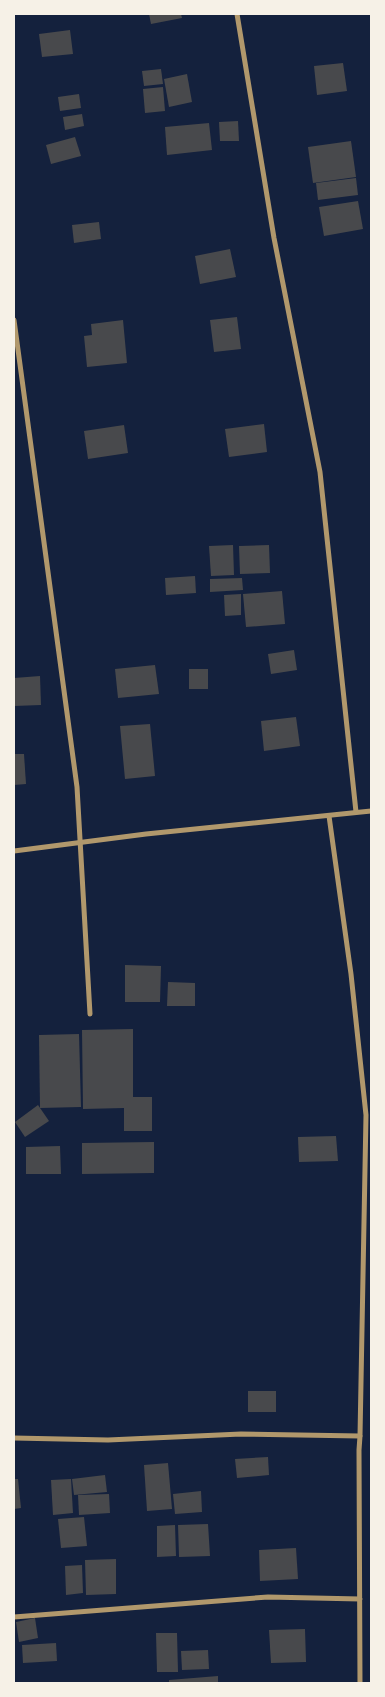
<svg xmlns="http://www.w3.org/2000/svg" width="385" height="1697" viewBox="0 0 385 1697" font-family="Figtree,sans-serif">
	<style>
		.building { fill: #48494c }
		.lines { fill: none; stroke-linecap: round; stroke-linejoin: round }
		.minor { stroke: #b1986c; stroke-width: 5 }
	</style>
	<rect width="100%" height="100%" fill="#14213d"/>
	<g class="building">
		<path d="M149,14H181L182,18L151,24Z"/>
		<path d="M70,30L73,54L42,57L39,34Z"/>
		<path d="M343,63L347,91L317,95L314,66Z"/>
		<path d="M161,69L163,84L144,86L142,71Z"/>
		<path d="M187,74L192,102L169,107L164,79Z"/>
		<path d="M163,87L165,111L145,113L143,89Z"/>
		<path d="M79,94L81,108L60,111L58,97Z"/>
		<path d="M82,114L84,126L65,130L63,117Z"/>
		<path d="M238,121L239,141H220L219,122Z"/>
		<path d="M209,123L212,150L167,155L165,127Z"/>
		<path d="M75,137L81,156L51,164L46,145Z"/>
		<path d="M351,141L356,177L313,183L308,147Z"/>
		<path d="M356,178L358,195L318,200L316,183Z"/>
		<path d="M358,201L363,229L324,236L319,207Z"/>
		<path d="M99,222L101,239L74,243L72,225Z"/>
		<path d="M230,249L236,277L200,284L195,256Z"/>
		<path d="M237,317L241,349L214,352L210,320Z"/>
		<path d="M123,320L127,363L87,367L84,336L92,335L91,324Z"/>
		<path d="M264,424L267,452L229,457L225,429Z"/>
		<path d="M124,425L128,453L88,459L84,431Z"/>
		<path d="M233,545L234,575L211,576L209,546Z"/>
		<path d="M269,545L270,573L240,574L239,546Z"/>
		<path d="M195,576L196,593L166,595L165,578Z"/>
		<path d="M242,578L243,590L210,592V579Z"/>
		<path d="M282,591L285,624L246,627L243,594Z"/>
		<path d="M241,594V615L225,616L224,595Z"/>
		<path d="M294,650L297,670L271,674L268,654Z"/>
		<path d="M155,665L159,694L118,698L115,669Z"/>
		<rect x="189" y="669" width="19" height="20"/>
		<path d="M40,676L41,705L14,706V678Z"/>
		<path d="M296,717L300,746L264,751L261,721Z"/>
		<path d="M150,724L155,776L125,779L120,726Z"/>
		<path d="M14,754H24L26,784L14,785Z"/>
		<path d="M125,965L161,966L160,1002H125Z"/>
		<path d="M168,982L195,983V1006H167Z"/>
		<path d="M133,1029V1097H152V1131H124V1108L83,1109L82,1030Z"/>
		<path d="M79,1034L81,1107L40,1108L39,1035Z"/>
		<path d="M38,1105L49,1121L25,1137L15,1122Z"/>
		<path d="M336,1136L338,1161L299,1162L298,1137Z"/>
		<path d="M154,1142V1173L82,1174V1143Z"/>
		<path d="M60,1146L61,1174H26V1147Z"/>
		<rect x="248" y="1391" width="28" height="21"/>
		<path d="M268,1457L269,1475L237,1478L235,1459Z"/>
		<path d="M168,1463L172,1509L147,1511L144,1465Z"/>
		<path d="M105,1475L107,1492L74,1495L72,1479Z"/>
		<path d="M14,1479H18L21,1508L14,1509Z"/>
		<path d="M71,1479L73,1513L53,1515L51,1480Z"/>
		<path d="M201,1491L202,1512L175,1514L173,1494Z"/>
		<path d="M109,1494L110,1513L79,1515L78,1495Z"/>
		<path d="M84,1517L87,1546L61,1548L58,1519Z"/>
		<path d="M208,1524L210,1556L179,1557L178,1525Z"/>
		<path d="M175,1525L176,1556L157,1557V1526Z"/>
		<path d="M296,1548L298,1579L260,1581L259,1550Z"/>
		<path d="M116,1559V1594L86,1595L85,1560Z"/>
		<path d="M82,1565L83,1593L66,1595L65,1566Z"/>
		<path d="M35,1618L38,1638L19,1642L16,1622Z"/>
		<path d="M305,1629L306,1662L271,1663L269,1630Z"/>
		<path d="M156,1633H177L178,1672H157Z"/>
		<path d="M56,1643L57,1661L23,1663L22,1645Z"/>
		<path d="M208,1650L209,1669L182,1670L181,1651Z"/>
		<path d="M218,1676V1683H169V1680Z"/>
	</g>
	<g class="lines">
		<g class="minor">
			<path d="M237,14L274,238L320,472L356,812"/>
			<path d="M14,320L77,787L90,1014"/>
			<path d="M329,816L351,974L366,1115L360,1436L359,1450L360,1683"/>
			<path d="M14,851L146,834L371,811"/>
			<path d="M14,1438L108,1440L241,1434L360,1436"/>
			<path d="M14,1617L268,1597L360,1599"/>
		</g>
	</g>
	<rect width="385" height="1697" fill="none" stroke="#f6f1e7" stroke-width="30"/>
</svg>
